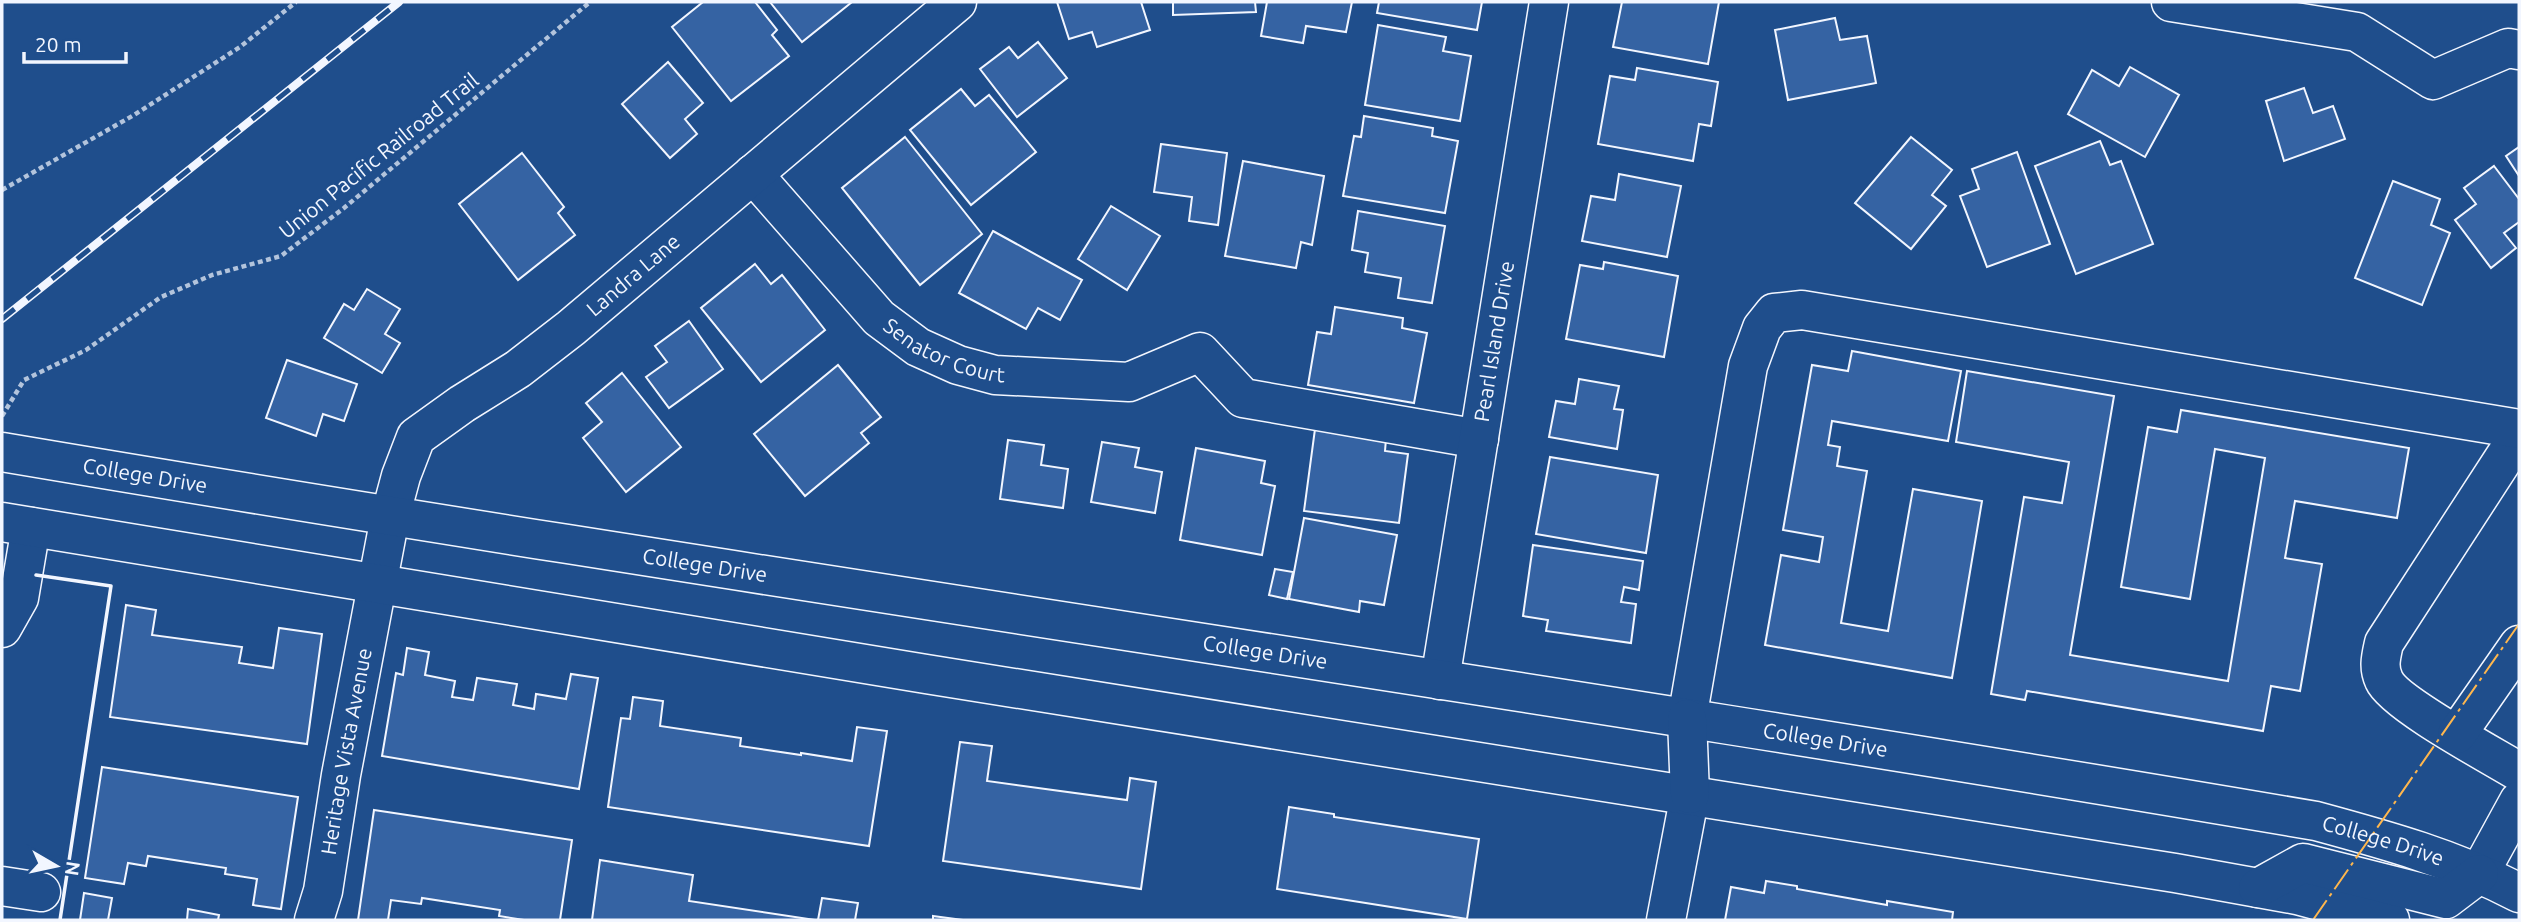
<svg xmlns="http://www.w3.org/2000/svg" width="2521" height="922" viewBox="0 0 2521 922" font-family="Ubuntu,sans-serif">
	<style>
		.building { fill: #3563a3; stroke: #f2f6ff; stroke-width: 2 }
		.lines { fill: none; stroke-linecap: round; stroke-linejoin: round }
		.minor-casing { stroke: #f2f6ff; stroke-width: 41 }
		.major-casing { stroke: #f2f6ff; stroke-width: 41 }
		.path { stroke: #b3c4dc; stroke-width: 4.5; stroke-dasharray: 5 3.5; stroke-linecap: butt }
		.minor { stroke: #1f4e8c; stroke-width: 38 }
		.major { stroke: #1f4e8c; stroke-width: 38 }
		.rail-casing { stroke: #f2f6ff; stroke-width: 8 }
		.rail { stroke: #1f4e8c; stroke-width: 5; stroke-dasharray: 16; stroke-linecap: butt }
		.wall { stroke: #f2f6ff; stroke-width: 3.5 }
		.power { stroke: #ffb74d; stroke-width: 2; stroke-dasharray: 24 5 3.5 5; stroke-linecap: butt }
		.labels { text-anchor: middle; stroke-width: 5; stroke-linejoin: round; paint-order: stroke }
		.street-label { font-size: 21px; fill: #f2f6ff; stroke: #1f4e8c }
	</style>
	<rect width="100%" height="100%" fill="#1f4e8c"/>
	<g class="building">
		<path d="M703,2H755L777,30L772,35L789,56L731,101L672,27Z"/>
		<path d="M770,2H852L802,42Z"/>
		<path d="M1057,2H1141L1150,30L1097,47L1092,32L1069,39Z"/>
		<path d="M1173,2H1255L1256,12L1173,15Z"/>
		<path d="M1267,2H1352L1346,32L1306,26L1303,43L1261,36Z"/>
		<path d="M1379,2H1482L1477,30L1377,13Z"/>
		<path d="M1622,2H1719L1708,64L1613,47Z"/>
		<path d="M1835,18L1840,40L1867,36L1876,83L1788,100L1775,30Z"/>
		<path d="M1378,25L1446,37L1443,51L1471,56L1460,121L1365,105Z"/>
		<path d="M1038,42L1067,78L1017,117L980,69L1009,47L1018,58Z"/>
		<path d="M668,62L703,103L685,119L697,134L670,158L622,104Z"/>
		<path d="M2130,67L2179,95L2145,157L2068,114L2092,70L2119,86Z"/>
		<path d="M1637,68L1718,82L1711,126L1699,124L1693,161L1598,144L1610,76L1635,80Z"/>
		<path d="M2304,88L2313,113L2333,106L2345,139L2284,161L2266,101Z"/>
		<path d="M961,89L975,106L989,95L1036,152L971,205L910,130Z"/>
		<path d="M1364,116L1433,128L1432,136L1458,141L1445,213L1343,196L1354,136L1361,137Z"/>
		<path d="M905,137L982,234L920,285L842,188Z"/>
		<path d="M1911,137L1952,170L1932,195L1946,206L1911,249L1855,203Z"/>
		<path d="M2100,141L2110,165L2121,161L2153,244L2076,274L2035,166Z"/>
		<path d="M1161,144L1227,153L1218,225L1189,221L1192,197L1154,192Z"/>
		<path d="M2519,147V176L2506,156Z"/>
		<path d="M2017,152L2050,244L1987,267L1960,196L1979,189L1972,169Z"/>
		<path d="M522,153L564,207L558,213L575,235L518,280L459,204Z"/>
		<path d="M1243,161L1324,176L1312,245L1301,242L1296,268L1225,256Z"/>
		<path d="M2494,166L2519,199V222L2504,233L2516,248L2491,268L2455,220L2476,204L2464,188Z"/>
		<path d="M1619,174L1681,186L1667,257L1582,241L1591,196L1615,200Z"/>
		<path d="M2393,181L2440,199L2431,225L2450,233L2422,305L2355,278Z"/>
		<path d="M1111,206L1160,236L1127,290L1078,259Z"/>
		<path d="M1358,211L1445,226L1432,303L1398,298L1401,278L1365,272L1368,253L1352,250Z"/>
		<path d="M993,231L1082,280L1060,320L1038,308L1026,329L959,293Z"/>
		<path d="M1604,262L1678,276L1664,357L1566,339L1580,265L1603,269Z"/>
		<path d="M755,264L771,284L782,275L825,330L761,382L701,308Z"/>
		<path d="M367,289L400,309L385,334L400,343L382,373L324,338L344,304L354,310Z"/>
		<path d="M1335,307L1403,318L1402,328L1427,333L1414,403L1308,385L1317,332L1331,334Z"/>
		<path d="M689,321L723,369L669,408L646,377L667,362L655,346Z"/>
		<path d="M1852,351L1961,371L1948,441L1832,421L1828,445L1840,447L1837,466L1867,471L1841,623L1888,631L1913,489L1982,501L1952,678L1765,645L1781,555L1819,562L1823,537L1783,530L1812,365L1848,371Z"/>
		<path d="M287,360L357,384L344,421L323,414L316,436L266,418Z"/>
		<path d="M838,365L881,417L861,433L869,443L805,496L754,434Z"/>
		<path d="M1967,371L2114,396L2070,655L2228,681L2265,458L2215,449L2190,599L2121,587L2148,427L2177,432L2181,410L2409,448L2397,518L2295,501L2285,558L2322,564L2300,691L2271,686L2263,731L2027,691L2025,700L1991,694L2024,497L2062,503L2069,462L1956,442Z"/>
		<path d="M622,373L681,447L626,492L583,438L602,422L586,403Z"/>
		<path d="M1579,379L1619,386L1614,409L1623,410L1617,449L1549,437L1556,401L1575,404Z"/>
		<path d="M1315,429L1386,439L1385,451L1408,454L1399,523L1304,511Z"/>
		<path d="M1008,440L1044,445L1041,465L1068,469L1063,508L1000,499Z"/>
		<path d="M1102,442L1139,448L1135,467L1162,472L1155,513L1091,502Z"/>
		<path d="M1196,448L1265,461L1261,483L1275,486L1262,555L1180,540Z"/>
		<path d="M1550,457L1658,475L1646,553L1536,534Z"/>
		<path d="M1304,518L1397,535L1384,605L1360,601L1359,612L1289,599Z"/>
		<path d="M1533,545L1643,561L1639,590L1624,587L1621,602L1636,604L1631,643L1546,631L1548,620L1523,616Z"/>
		<path d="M1275,569L1293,572L1287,599L1269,595Z"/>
		<path d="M126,605L156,610L152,635L242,647L239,663L273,668L279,628L322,634L307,744L110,717Z"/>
		<path d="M407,648L429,652L425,675L455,681L452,697L473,700L477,678L517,684L513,705L534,709L536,694L566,699L571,674L598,678L579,789L382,756L396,673L403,675Z"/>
		<path d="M633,697L663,701L660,726L741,738L740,746L801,755V753L852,761L857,727L887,731L869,846L608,807L621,718L630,719Z"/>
		<path d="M960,742L992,746L987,781L1127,800L1130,778L1156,782L1141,889L943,861Z"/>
		<path d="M102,767L298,797L281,909L253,905L257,879L225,874L226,868L148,856L146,866L128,863L124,884L85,878Z"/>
		<path d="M1289,807L1334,814V817L1479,839L1467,919L1277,889Z"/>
		<path d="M374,810L572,840L560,920H524L499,916L500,910L422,898L421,904L391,900L388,920H358Z"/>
		<path d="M600,860L693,875L689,901L815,920H592Z"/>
		<path d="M1766,881L1797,886V889L1887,905V901L1953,912L1952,920H1725L1731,887L1764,893Z"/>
		<path d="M84,893L112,898L108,920H80Z"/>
		<path d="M822,898L858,903L855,920H818Z"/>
		<path d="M188,909L219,915L218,920H187Z"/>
		<path d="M933,916L963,920H933Z"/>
	</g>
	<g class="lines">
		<defs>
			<g id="minor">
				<path d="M2171,2L2357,32L2433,80L2508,48L2519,50"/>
				<path id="s1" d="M753,174L879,318L918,347L958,365L995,375L1129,382L1200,352L1243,398L1479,439"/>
				<path d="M2519,435L2384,643C2381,657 2378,667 2384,680C2394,703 2493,756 2519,772"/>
				<path d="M2,628L19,598L31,527"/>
				<path id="s2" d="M1440,680L1549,2"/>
				<path d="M1687,719L1748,366L1762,328L1774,313L1802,310L2519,429"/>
				<path d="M2457,734L2519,645"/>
				<path d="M2479,874L2519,801"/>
				<path d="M2,886L41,892"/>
				<path id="s3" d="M314,920L323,891L341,775L390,517L401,476L416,437L462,404L518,369L571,328L957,2"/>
				<path d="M1666,920L1690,794"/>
			</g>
			<g id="major">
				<path id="s4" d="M2,452C772,582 1546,690 2316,821C2386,840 2455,859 2519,893"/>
				<path d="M2,522L926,674L2175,873L2297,895L2390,920"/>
				<path d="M1687,719L1690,794"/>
				<path d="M2258,888L2303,863L2446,899L2479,874"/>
			</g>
		</defs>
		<use href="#minor" class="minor-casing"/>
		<use href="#major" class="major-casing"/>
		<g class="path">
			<path d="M2,190L134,115L240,47L296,2"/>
			<path d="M2,416L24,380L86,350L161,297L212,275L281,256L344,208L590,2"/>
		</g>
		<use href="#minor" class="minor"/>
		<use href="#major" class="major"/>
		<defs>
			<path id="rail" d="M2,319L399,2"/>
		</defs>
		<use href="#rail" class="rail-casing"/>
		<use href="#rail" class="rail"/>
		<path class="wall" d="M36,575L111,586L60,920"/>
		<path class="power" d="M2313,920L2519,624"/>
	</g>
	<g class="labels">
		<g class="street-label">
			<text transform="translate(379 156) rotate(-39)" y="7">Union Pacific Railroad Trail</text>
			<text dy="7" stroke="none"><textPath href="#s3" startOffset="766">Landra Lane</textPath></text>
			<text dy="7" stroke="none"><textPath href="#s2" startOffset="343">Pearl Island Drive</textPath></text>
			<text dy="7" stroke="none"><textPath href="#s1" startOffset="266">Senator Court</textPath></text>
			<text dy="7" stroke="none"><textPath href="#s4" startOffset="145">College Drive</textPath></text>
			<text dy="7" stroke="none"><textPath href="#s4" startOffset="712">College Drive</textPath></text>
			<text dy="7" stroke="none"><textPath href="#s4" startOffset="1279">College Drive</textPath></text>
			<text dy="7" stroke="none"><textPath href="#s4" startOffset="1846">College Drive</textPath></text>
			<text dy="7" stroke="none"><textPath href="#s3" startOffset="172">Heritage Vista Avenue</textPath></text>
			<text dy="7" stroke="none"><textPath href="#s4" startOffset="2413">College Drive</textPath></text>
		</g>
	</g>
	<rect width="2521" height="922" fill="none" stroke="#f2f6ff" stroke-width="7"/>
	<g transform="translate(56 866) rotate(99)" stroke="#1f4e8c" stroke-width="5" paint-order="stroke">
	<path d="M0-5L12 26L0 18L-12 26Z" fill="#f2f6ff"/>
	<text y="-10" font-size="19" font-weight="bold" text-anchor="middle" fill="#f2f6ff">N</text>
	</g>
	<path d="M24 52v10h102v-10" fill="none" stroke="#f2f6ff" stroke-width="3.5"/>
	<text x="35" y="52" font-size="21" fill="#f2f6ff" stroke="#1f4e8c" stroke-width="5" paint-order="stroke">20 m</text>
</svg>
